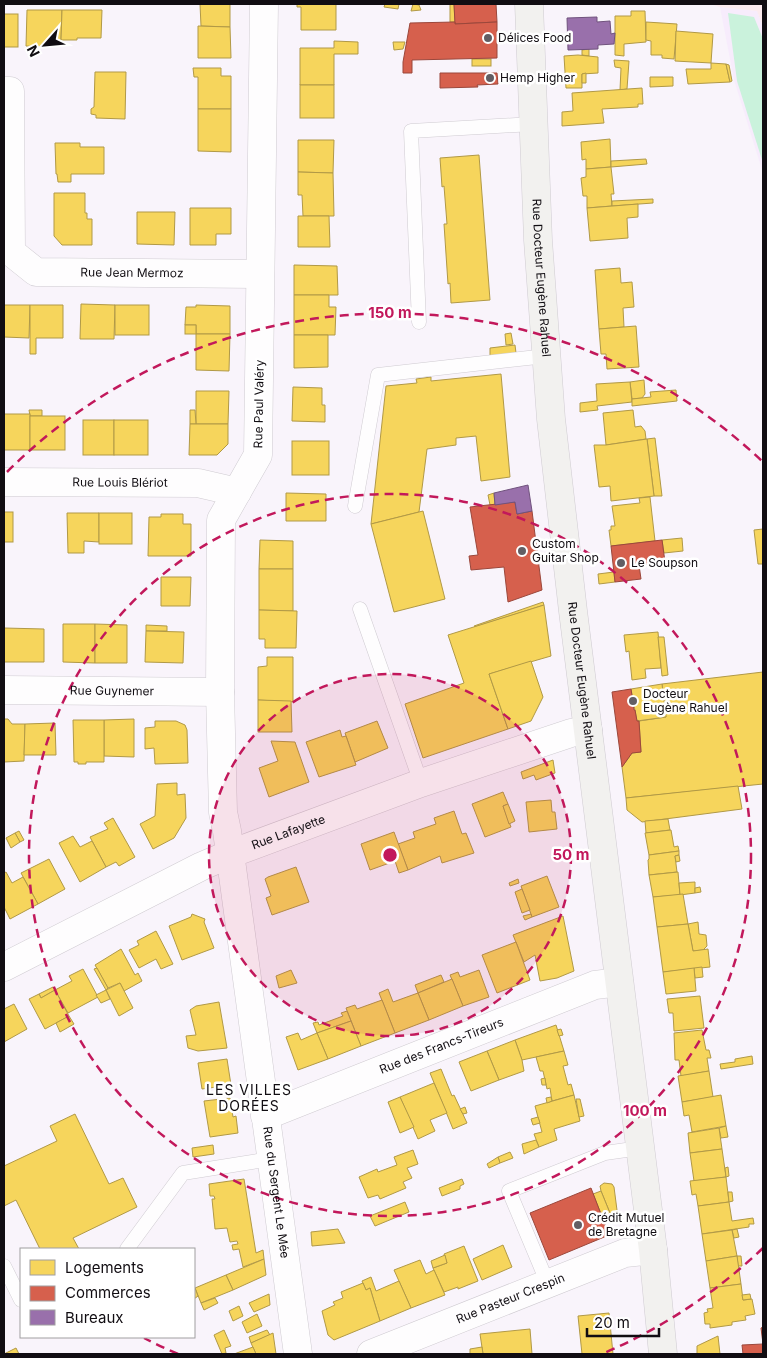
<svg xmlns="http://www.w3.org/2000/svg" width="767" height="1358" viewBox="0 0 767 1358" font-family="Inter,sans-serif">
	<style>
		.built { fill: #f7ecfc }
		.industrial { fill: #fcebef }
		.green { fill: #caf2dc }
		.homes { fill: #f6d55c; stroke: #b19946 }
		.shops { fill: #d6604d; stroke: #9b473b }
		.offices { fill: #9970ab; stroke: #70527d }
		.lines { fill: none; stroke-linecap: round; stroke-linejoin: round }
		.service-casing { stroke: #cfcbd1; stroke-width: 15 }
		.minor-casing { stroke: #cfcbd1; stroke-width: 29 }
		.secondary-casing { stroke: #cfcbd1; stroke-width: 29 }
		.service { stroke: #fefdfe; stroke-width: 14 }
		.minor { stroke: #fefdfe; stroke-width: 28 }
		.secondary { stroke: #f2f1ef; stroke-width: 28 }
		.ring { fill: none; stroke: #c2185b; stroke-width: 2.5; stroke-dasharray: 9 6 }
		.poi-dot { fill: #625e64; stroke: #fff; stroke-width: 2 }
		.labels { text-anchor: middle; stroke-width: 5; stroke-linejoin: round; paint-order: stroke }
		.poi-label { font-size: 12px; fill: #110d12; stroke: #fff; text-anchor: start }
		.street-label { font-size: 12px; fill: #110d12; stroke: #fff }
		.neighbourhood-label { font-size: 14px; letter-spacing: 1px; fill: #110d12; stroke: #fff }
		.centre { fill: #c2185b; stroke: #fff; stroke-width: 2.5 }
		.ring-label { font-size: 15px; text-anchor: middle; font-weight: bold; fill: #c2185b; stroke: #fff; stroke-width: 5; stroke-linejoin: round; paint-order: stroke }
	</style>
	<rect width="100%" height="100%" fill="#f9f4fb"/>
	<path class="built" d="M720,7L757,11L763,27V173L734,80Z"/>
	<path class="industrial" d="M710,4H763V27L757,11L720,7Z"/>
	<path class="green" d="M728,13L754,17L763,39V163L737,81Z"/>
	<g class="homes">
		<path d="M200,4H230V27L201,26Z"/>
		<path d="M297,4H336V30H301V7H297Z"/>
		<path d="M385,4H399L398,9L384,7Z"/>
		<path d="M413,4L419,5L421,10L411,11Z"/>
		<path d="M450,4H454L455,22H450Z"/>
		<path d="M27,10H62L61,40H46V47L26,46Z"/>
		<path d="M62,10H102L101,38H77V40H61Z"/>
		<path d="M631,11H645L646,42L624,44V56L615,55V16H631Z"/>
		<rect x="4" y="14" width="14" height="33"/>
		<path d="M646,22L677,24L674,59L662,58V55H651V41L646,40Z"/>
		<path d="M198,26L230,27L231,58H198Z"/>
		<path d="M676,31L713,34L711,63L675,61Z"/>
		<path d="M334,41L358,42V54H334V85H300V48H334Z"/>
		<path d="M393,42H405L403,49L394,50Z"/>
		<path d="M589,49V56L582,55V50Z"/>
		<path d="M578,55L598,57V73L582,74V88H566L564,56Z"/>
		<rect x="472" y="59" width="19" height="7"/>
		<path d="M614,60L629,61L627,89L620,90L621,68L615,67Z"/>
		<path d="M711,63L726,64L730,82L688,84L686,69H711Z"/>
		<path d="M726,64L729,65L732,81L730,82Z"/>
		<path d="M193,68H221V76H231V109H198V77H194Z"/>
		<path d="M95,72H126L125,119L96,118V115L91,114V109L94,107Z"/>
		<path d="M586,73V83H582V74Z"/>
		<path d="M650,77H673V86L650,87Z"/>
		<rect x="300" y="85" width="34" height="33"/>
		<path d="M642,88L643,104H638V107L602,109L604,123L562,126V112L573,111L572,93Z"/>
		<path d="M198,109H231V152L198,151Z"/>
		<path d="M610,139L611,167L586,169V159L582,160L581,142Z"/>
		<path d="M298,140H334L333,173L298,172Z"/>
		<path d="M55,143H80V147H104V174H71V182H58L57,174H56Z"/>
		<path d="M479,155L490,300L451,303L450,283L448,284L444,224H447L444,186L442,187L440,158Z"/>
		<path d="M646,159L647,164L611,167V161Z"/>
		<path d="M611,167L614,194H611L612,206L587,208V196H583L581,178L586,177V169Z"/>
		<path d="M298,172L333,173L334,216H303L302,195H298Z"/>
		<path d="M54,193H85V213H87V219H92V245H62L54,236Z"/>
		<path d="M653,199V203L612,206V201Z"/>
		<path d="M638,204V217L627,218L628,238L590,241L587,208Z"/>
		<path d="M190,208H231V234H216V245H190Z"/>
		<path d="M137,212H175L174,245L137,244Z"/>
		<path d="M298,216H329L330,247H298Z"/>
		<path d="M294,265L337,266L338,295H294Z"/>
		<path d="M620,268L621,283L632,282L634,307L623,308L624,327L599,329L595,270Z"/>
		<path d="M294,295H329V307H336L335,335H294Z"/>
		<path d="M81,304L115,305L114,339H80Z"/>
		<path d="M4,305H30L29,338L4,337Z"/>
		<path d="M30,305H63V338H36V354H30Z"/>
		<rect x="115" y="305" width="34" height="30"/>
		<path d="M196,305L230,306V334H196V325H185L186,307H196Z"/>
		<rect x="185" y="325" width="11" height="9"/>
		<path d="M636,326L639,367L607,369L606,354H601L599,329Z"/>
		<path d="M511,333L513,344L506,345L505,334Z"/>
		<path d="M196,334H230L229,371L196,370Z"/>
		<path d="M294,335H328V367L294,368Z"/>
		<path d="M515,345L516,353L490,358V348Z"/>
		<path d="M501,374L510,477L481,481L476,436L456,438V445L427,449L419,512L371,524L386,386L417,383L416,379L431,377V381Z"/>
		<path d="M644,380L645,394L642,398L632,399L630,382Z"/>
		<path d="M630,382L632,402L597,406L598,410L580,412V403L597,401L596,384Z"/>
		<path d="M293,387L322,388V405H325V422L292,421Z"/>
		<path d="M676,390L677,401L632,406V399L651,397L650,392Z"/>
		<path d="M196,391H229L228,424H196Z"/>
		<path d="M29,410H42V416H30Z"/>
		<path d="M190,410H195L196,424H190Z"/>
		<path d="M633,410L635,427L641,426L645,431L646,439L606,445L603,413Z"/>
		<rect x="4" y="414" width="26" height="36"/>
		<rect x="30" y="416" width="35" height="34"/>
		<rect x="83" y="420" width="31" height="35"/>
		<rect x="114" y="420" width="34" height="35"/>
		<path d="M190,424H228V444L217,455H189Z"/>
		<path d="M655,438L662,496H654L647,439Z"/>
		<path d="M647,439L654,496L611,501L610,486L599,487L594,445H606Z"/>
		<rect x="292" y="441" width="37" height="34"/>
		<path d="M286,493L326,494V521H286Z"/>
		<path d="M494,493L495,505H490L488,495Z"/>
		<path d="M650,497L655,541L611,546L609,530H611V526H615L612,506L640,503L639,498Z"/>
		<path d="M423,511L445,599L394,612L371,524Z"/>
		<rect x="4" y="512" width="9" height="30"/>
		<path d="M67,513H99V542L84,541V553H68Z"/>
		<rect x="99" y="513" width="33" height="31"/>
		<path d="M161,514H183V524H191V556H148L149,517H161Z"/>
		<path d="M763,529V564H758L754,530Z"/>
		<path d="M682,538L683,551L664,553L662,540Z"/>
		<path d="M260,540L293,541V569H259Z"/>
		<path d="M259,569H293V611L259,610Z"/>
		<path d="M614,572L615,582L599,584L598,574Z"/>
		<path d="M161,577H191L190,606H161Z"/>
		<path d="M543,602L544,605L475,627L474,626Z"/>
		<path d="M544,605L551,656L489,674L508,729L423,758L405,704L464,683L448,635Z"/>
		<path d="M259,610L297,611L296,648H265V639H259Z"/>
		<path d="M63,624H95V663L63,662Z"/>
		<path d="M95,624L127,625V663H95Z"/>
		<path d="M146,625L167,626V631H146Z"/>
		<path d="M4,628L44,629V662H4Z"/>
		<path d="M146,631L184,632L183,663L145,662Z"/>
		<path d="M658,632L661,668L645,669L646,678L632,680L629,651L626,652L624,635Z"/>
		<path d="M658,637H664L668,675L662,676Z"/>
		<path d="M267,657H293V702L258,700V667L267,666Z"/>
		<path d="M531,661L543,697L531,721L508,729L489,674Z"/>
		<path d="M763,672V784L626,798L622,767L632,753L641,752L639,721L666,717L662,684Z"/>
		<path d="M662,684L666,717L637,721L631,689Z"/>
		<path d="M258,700L291,701L292,732H258Z"/>
		<path d="M4,719H8L12,724H25L24,761L4,762Z"/>
		<path d="M134,719V757L104,756V720Z"/>
		<path d="M73,720H104V762H86V764H78V762H74Z"/>
		<path d="M155,721H176L185,725L187,730L188,763L155,764L154,748L145,749V728L155,727Z"/>
		<path d="M377,721L388,748L355,762L345,733Z"/>
		<path d="M55,723L56,755H24L25,724Z"/>
		<path d="M340,730L342,737L346,736L356,765L319,777L306,742Z"/>
		<path d="M271,741L295,742L309,782L269,797L259,768L278,761Z"/>
		<path d="M553,760L555,773L536,780L534,775L523,779L521,772Z"/>
		<path d="M177,783V795L185,794L186,818L174,838L153,849L140,824L155,816L157,784Z"/>
		<path d="M738,786L742,809L642,822L627,810L626,798Z"/>
		<path d="M503,792L508,804L503,806L511,827L485,837L472,804Z"/>
		<path d="M551,800L552,812H555L557,829L529,832L526,802Z"/>
		<path d="M508,804L515,821L509,824L503,806Z"/>
		<path d="M454,811L462,834L466,833L474,853L442,863L440,856L408,870L398,844L415,838L413,832L436,824L434,818Z"/>
		<path d="M113,818L135,857L119,866L116,862L106,867L90,837L108,829L104,823Z"/>
		<path d="M668,819L670,830L646,833L645,821Z"/>
		<path d="M671,830L674,847L678,846L679,851L649,855L645,833Z"/>
		<path d="M19,831L24,840L20,842L15,833Z"/>
		<path d="M394,832L408,870L399,873L395,861L370,870L361,844Z"/>
		<path d="M15,833L20,842L11,848L6,838Z"/>
		<path d="M73,836L80,847L92,841L106,867L80,882L59,843Z"/>
		<path d="M679,851V855L675,856L677,872L649,875L648,860L649,859V855Z"/>
		<path d="M679,855L680,861L676,862L675,856Z"/>
		<path d="M49,859L65,889L38,904L21,873Z"/>
		<path d="M296,867L309,902L272,915L266,898L271,896L265,879L268,877Z"/>
		<path d="M6,872L12,883L23,877L38,904L10,919L4,907V873Z"/>
		<path d="M678,872L680,895L653,897L649,875Z"/>
		<path d="M547,876L559,907L532,917L521,886Z"/>
		<path d="M518,879L519,883L510,886L509,883Z"/>
		<path d="M695,882V893L680,895L679,883Z"/>
		<path d="M700,887L701,892L695,893V888Z"/>
		<path d="M522,889L530,910L522,913L515,892Z"/>
		<path d="M683,894L688,924L657,927L653,897Z"/>
		<path d="M192,914L205,919L204,922L214,948L182,960L169,926L191,917Z"/>
		<path d="M531,914L532,917L525,920L523,916Z"/>
		<path d="M563,916L574,971L557,978L540,981L535,955L524,962L513,935Z"/>
		<path d="M698,922L699,934L706,935L707,946L703,950L693,951L688,924Z"/>
		<path d="M688,924L693,951L708,949L710,967L663,972L657,927Z"/>
		<path d="M156,931L173,964L161,969L156,959L139,968L129,950L139,945L137,941Z"/>
		<path d="M516,942L530,980L497,993L482,955Z"/>
		<path d="M121,949L135,975L138,973L142,981L124,991L120,983L108,988L95,965Z"/>
		<path d="M702,967L703,977L695,978L694,968Z"/>
		<path d="M97,968L108,988L106,990L94,969Z"/>
		<path d="M694,968L696,991L666,994L663,972Z"/>
		<path d="M83,969L98,997L68,1013L55,990L72,981L69,976Z"/>
		<path d="M291,970L297,983L279,988L276,976Z"/>
		<path d="M479,970L489,997L463,1006L450,975L458,972L460,977Z"/>
		<path d="M441,975L444,982L418,993L415,985Z"/>
		<path d="M452,979L463,1006L429,1020L418,993Z"/>
		<path d="M120,983L133,1008L119,1016L106,990Z"/>
		<path d="M53,987L55,990L41,998L39,994Z"/>
		<path d="M388,989L393,1002L418,993L429,1020L395,1033L379,993Z"/>
		<path d="M55,990L69,1016L45,1029L29,999L39,994L41,998Z"/>
		<path d="M106,990L110,999L101,1003L96,995Z"/>
		<path d="M700,996L704,1028L674,1031L673,1013H669L667,999Z"/>
		<path d="M382,1000L395,1033L361,1046L346,1008L355,1005L357,1009Z"/>
		<path d="M219,1002L227,1048L198,1051L188,1048L186,1036L196,1035L190,1010L196,1006Z"/>
		<path d="M14,1004L27,1029L4,1042V1009Z"/>
		<path d="M347,1011L351,1021L317,1033L313,1023L318,1022L319,1025L343,1016L341,1013Z"/>
		<path d="M69,1016L74,1024L60,1032L56,1023Z"/>
		<path d="M351,1021L361,1046L328,1059L317,1033Z"/>
		<path d="M556,1025L564,1051L522,1060L515,1040Z"/>
		<path d="M561,1029L563,1035L559,1036L557,1030Z"/>
		<path d="M702,1030L706,1050H709L711,1058H707L709,1071L681,1076L679,1060H675L674,1033Z"/>
		<path d="M298,1033L301,1040L317,1033L328,1059L298,1070L286,1037Z"/>
		<path d="M515,1040L522,1060L524,1071L499,1080L487,1051Z"/>
		<path d="M487,1051L499,1080L471,1091L459,1062Z"/>
		<path d="M564,1051L568,1065L563,1066L568,1085L571,1084L574,1095L552,1101L550,1088L547,1089L543,1071H540L536,1057Z"/>
		<path d="M752,1056L753,1064L721,1069L720,1064L735,1062V1059Z"/>
		<path d="M227,1059L231,1085L202,1089L198,1063Z"/>
		<path d="M441,1069L452,1096L454,1095L467,1123L453,1129L430,1073Z"/>
		<path d="M709,1071L713,1097L682,1102L678,1076Z"/>
		<path d="M545,1078L546,1085H542L541,1079Z"/>
		<path d="M434,1083L447,1113L430,1120L435,1131L418,1139L400,1097Z"/>
		<path d="M574,1095L580,1121L554,1129L557,1140L539,1147L534,1134L542,1132L535,1106Z"/>
		<path d="M721,1095L726,1126L692,1132L689,1115L684,1116L682,1102Z"/>
		<path d="M400,1097L414,1127L400,1133L388,1102Z"/>
		<path d="M551,1097L552,1101L547,1103L546,1098Z"/>
		<path d="M230,1098L233,1117L236,1116L238,1133L210,1137L204,1101Z"/>
		<path d="M576,1099H580L584,1116L579,1117Z"/>
		<path d="M465,1107L467,1113L463,1114L460,1109Z"/>
		<path d="M75,1114L109,1184L123,1178L137,1207L73,1238L79,1249H40L16,1200L4,1206V1166L57,1141L50,1126Z"/>
		<path d="M538,1117L540,1123L533,1125L531,1119Z"/>
		<path d="M726,1126L728,1137L721,1138L719,1128Z"/>
		<path d="M719,1128L722,1149L690,1153L688,1133Z"/>
		<path d="M536,1140L539,1147L524,1154L522,1144Z"/>
		<path d="M213,1145L214,1154L193,1157L192,1148Z"/>
		<path d="M722,1149L726,1177L694,1181L690,1153Z"/>
		<path d="M413,1150L418,1164L407,1168L412,1178L403,1182L406,1188L380,1199L378,1195L368,1198L359,1177L377,1169L378,1172L397,1165L394,1157Z"/>
		<path d="M510,1152L513,1158L500,1163L498,1157Z"/>
		<path d="M498,1157L500,1163L489,1168L487,1164Z"/>
		<path d="M728,1167L729,1176L726,1177L725,1168Z"/>
		<path d="M726,1177L729,1202L698,1206L696,1194L692,1195L690,1181Z"/>
		<path d="M244,1179L256,1253L263,1250L264,1259L243,1267L239,1249L233,1250L232,1245L238,1244L237,1241L230,1242L227,1228L215,1229L212,1199H215L214,1196H210L209,1184Z"/>
		<path d="M462,1179L464,1184L460,1186V1189L442,1196L439,1188Z"/>
		<path d="M604,1183L612,1184L614,1187L618,1218L616,1221L612,1218L601,1191L600,1186Z"/>
		<path d="M601,1191L612,1218L604,1221L593,1194Z"/>
		<path d="M728,1192H732L733,1201L729,1202Z"/>
		<path d="M405,1202L409,1212L375,1226L370,1216Z"/>
		<path d="M729,1202L732,1221L753,1218L754,1224H749V1227L702,1234L698,1206Z"/>
		<path d="M338,1229L345,1243L312,1246L311,1232Z"/>
		<path d="M737,1229L739,1237L734,1238L732,1230Z"/>
		<path d="M732,1230L737,1256L706,1261L702,1234Z"/>
		<path d="M503,1245L512,1267L482,1280L473,1259Z"/>
		<path d="M464,1246L478,1281L458,1289V1287L444,1292L433,1268L447,1263L444,1254Z"/>
		<path d="M445,1255L447,1263L433,1268L431,1261Z"/>
		<path d="M737,1256H741L742,1266H738Z"/>
		<path d="M737,1256L741,1284L710,1288L706,1261Z"/>
		<path d="M264,1259L266,1275L233,1290L226,1275Z"/>
		<path d="M420,1260L426,1274L434,1270L445,1295L411,1308L394,1270Z"/>
		<path d="M226,1275L233,1290L201,1303L195,1288Z"/>
		<path d="M371,1277L376,1291L399,1281L411,1308L380,1321L370,1288L366,1290L362,1281Z"/>
		<path d="M363,1283L366,1290L370,1288L380,1321L334,1340L328,1335L322,1311L335,1305L333,1302L343,1298L341,1292Z"/>
		<path d="M741,1284L743,1300L752,1299L755,1314L745,1316L746,1320L732,1322V1325L710,1328V1324H705L704,1313L708,1312L707,1309L713,1308L710,1288Z"/>
		<path d="M195,1288L198,1296L194,1299V1289Z"/>
		<path d="M269,1294L270,1305L254,1312L249,1303Z"/>
		<path d="M750,1294L751,1299L743,1300L742,1295Z"/>
		<path d="M215,1298L218,1303L204,1310L201,1303Z"/>
		<path d="M239,1306L243,1316L233,1321L229,1311Z"/>
		<path d="M609,1313L613,1354H582L578,1316Z"/>
		<path d="M257,1314L262,1326L247,1333L242,1322Z"/>
		<path d="M530,1329L532,1354H483L480,1334Z"/>
		<path d="M224,1330L231,1346L225,1348L226,1353L222,1354L214,1335Z"/>
		<path d="M267,1330L270,1335L251,1343L249,1337Z"/>
		<path d="M273,1333L276,1354H256L251,1343Z"/>
		<path d="M718,1336L720,1354H697V1346Z"/>
		<path d="M253,1347L256,1354H234Z"/>
		<path d="M482,1347L483,1354H470V1349Z"/>
		<path d="M16,1348L19,1354H4Z"/>
	</g>
	<g class="shops">
		<path d="M454,4H496L497,22L455,24Z"/>
		<path d="M455,22V24L497,22V58L412,60V73H403V62L410,23Z"/>
		<path d="M440,73H497L498,84L477,85L478,87L440,88Z"/>
		<path d="M515,502L517,514L532,511L542,590L508,602L504,567L471,570L469,556L478,555L470,507Z"/>
		<path d="M662,540L665,562L639,565L641,579L615,582L611,546Z"/>
		<path d="M631,689L634,710H635L637,721H639L641,752L632,753L622,767L612,692Z"/>
		<path d="M591,1188L609,1235L549,1260L530,1213Z"/>
		<path d="M763,1327V1354H743L742,1345L763,1344L761,1328Z"/>
	</g>
	<g class="offices">
		<path d="M597,17V22L610,21L611,34L615,33L614,44L598,45V49L568,50L567,18Z"/>
		<path d="M528,485L532,511L517,514L515,502L495,505L494,493Z"/>
	</g>
	<g class="lines">
		<defs>
			<g id="service">
				<path d="M419,322L411,131L532,124"/>
				<path d="M355,506L378,375L546,356"/>
				<path d="M360,609L421,783"/>
				<path d="M127,1249L183,1173L271,1159"/>
				<path d="M4,1266L21,1300"/>
				<path d="M548,1284L509,1191L605,1153L640,1148"/>
			</g>
			<g id="minor">
				<path id="s1" d="M264,4L258,455L221,520L220,692L223,812L227,831L298,1354"/>
				<path id="s2" d="M4,91H10L11,252L36,272L260,274"/>
				<path id="s3" d="M4,482L198,483L237,492"/>
				<path id="s4" d="M4,690L220,692"/>
				<path id="s5" d="M4,967L202,866L230,854L421,783L571,733L588,730"/>
				<path id="s6" d="M265,1116L595,985L619,982"/>
				<path id="s7" d="M371,1354L625,1253L653,1250"/>
			</g>
			<g id="secondary">
				<path id="s8" d="M529,4L538,240L551,419L573,611L653,1250L663,1354"/>
			</g>
		</defs>
		<use href="#service" class="service-casing"/>
		<use href="#minor" class="minor-casing"/>
		<use href="#secondary" class="secondary-casing"/>
		<use href="#service" class="service"/>
		<use href="#minor" class="minor"/>
		<use href="#secondary" class="secondary"/>
	</g>
	<circle cx="390" cy="855" r="181" fill="#c2185b" fill-opacity=".12"/>
	<g class="ring">
		<circle cx="390" cy="855" r="181"/>
		<circle cx="390" cy="855" r="361"/>
		<path d="M763 1248A542 542 0 0 1 602 1354M178 1354A542 542 0 0 1 144 1338M7 472A542 542 0 0 1 763 462"/>
	</g>
	<g class="poi-dot">
		<circle cx="488" cy="38" r="5"/>
		<circle cx="490" cy="78" r="5"/>
		<circle cx="522" cy="551" r="5"/>
		<circle cx="621" cy="563" r="5"/>
		<circle cx="633" cy="701" r="5"/>
		<circle cx="578" cy="1225" r="5"/>
	</g>
	<g class="labels">
		<g class="poi-label">
			<text x="498" y="42">Délices Food</text>
			<text x="500" y="82">Hemp Higher</text>
			<text x="532" y="548">Custom<tspan x="532" dy="14">Guitar Shop</tspan></text>
			<text x="631" y="567">Le Soupson</text>
			<text x="643" y="698">Docteur<tspan x="643" dy="14">Eugène Rahuel</tspan></text>
			<text x="588" y="1222">Crédit Mutuel<tspan x="588" dy="14">de Bretagne</tspan></text>
		</g>
		<g class="street-label">
			<text dy="4" stroke="none"><textPath href="#s2" startOffset="295">Rue Jean Mermoz</textPath></text>
			<text dy="4" stroke="none"><textPath href="#s8" startOffset="274">Rue Docteur Eugène Rahuel</textPath></text>
			<text transform="translate(259 404) rotate(-89)" y="4">Rue Paul Valéry</text>
			<text dy="4" stroke="none"><textPath href="#s3" startOffset="116">Rue Louis Blériot</textPath></text>
			<text dy="4" stroke="none"><textPath href="#s8" startOffset="679">Rue Docteur Eugène Rahuel</textPath></text>
			<text dy="4" stroke="none"><textPath href="#s4" startOffset="108">Rue Guynemer</textPath></text>
			<text dy="4" stroke="none"><textPath href="#s5" startOffset="315">Rue Lafayette</textPath></text>
			<text dy="4" stroke="none"><textPath href="#s6" startOffset="190">Rue des Francs-Tireurs</textPath></text>
			<text dy="4" stroke="none"><textPath href="#s1" startOffset="1202">Rue du Sergent Le Mée</textPath></text>
			<text dy="4" stroke="none"><textPath href="#s7" startOffset="150">Rue Pasteur Crespin</textPath></text>
		</g>
		<g class="neighbourhood-label">
			<text x="249" y="1095">LES VILLES<tspan x="249" dy="16">DORÉES</tspan></text>
		</g>
	</g>
	<circle cx="390" cy="855" r="8" class="centre"/>
	<g class="ring-label">
		<text x="390" y="318">150 m</text>
		<text x="571" y="860">50 m</text>
		<text x="645" y="1116">100 m</text>
	</g>
	<rect width="767" height="1358" fill="none" stroke="#110d12" stroke-width="10"/>
	<rect x="20" y="1248" width="175" height="90" fill="#ffffff" stroke="#a09ea0"/>
	<rect x="30" y="1260" width="25" height="15" fill="#f6d55c" stroke="#a09ea0"/>
	<text x="65" y="1273" font-size="15" fill="#110d12">Logements</text>
	<rect x="30" y="1286" width="25" height="15" fill="#d6604d" stroke="#a09ea0"/>
	<text x="65" y="1298" font-size="15" fill="#110d12">Commerces</text>
	<rect x="30" y="1310" width="25" height="15" fill="#9970ab" stroke="#a09ea0"/>
	<text x="65" y="1323" font-size="15" fill="#110d12">Bureaux</text>
	<g transform="translate(45 45) rotate(243)" stroke="#ffffff" stroke-width="4" paint-order="stroke">
	<path d="M0-4L9 19L0 12L-9 19Z" fill="#110d12"/>
	<text y="-8" font-size="14" font-weight="bold" text-anchor="middle" fill="#110d12">N</text>
	</g>
	<path d="M587 1328v8h72v-8" fill="none" stroke="#110d12" stroke-width="2.5"/>
	<text x="594" y="1328" font-size="15" fill="#110d12" stroke="#ffffff" stroke-width="4" paint-order="stroke">20 m</text>
</svg>
